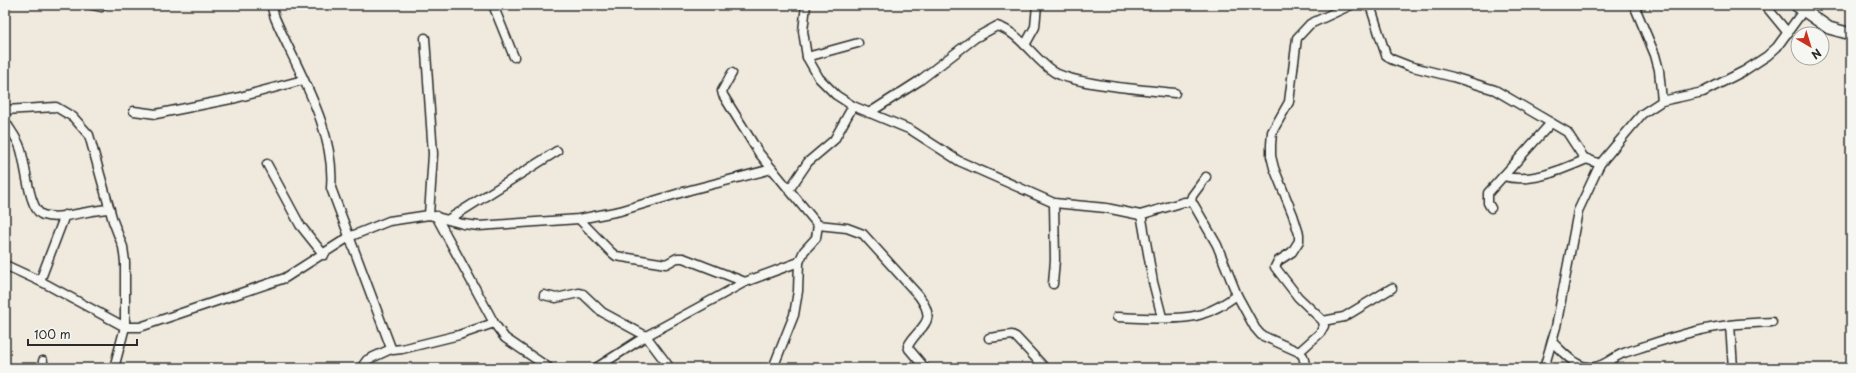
<svg xmlns="http://www.w3.org/2000/svg" width="1856" height="373" viewBox="0 0 1856 373" font-family="'Playpen Sans',sans-serif">
	<style>
		.lines { fill: none; stroke-linecap: round; stroke-linejoin: round }
		.street-casing { stroke: #2b2b2b; stroke-width: 11 }
		.secondary-casing { stroke: #2b2b2b; stroke-width: 14 }
		.street { stroke: #f6f6f2; stroke-width: 8 }
		.secondary { stroke: #f6f6f2; stroke-width: 11 }
	</style>
	<rect width="100%" height="100%" fill="#efeadd"/>
	<filter id="ink" filterUnits="userSpaceOnUse"><feTurbulence type="fractalNoise" baseFrequency=".025" numOctaves="2"/><feDisplacementMap in="SourceGraphic" scale="8" xChannelSelector="R" yChannelSelector="G"/><feConvolveMatrix kernelMatrix="1 2 1 2 8 2 1 2 1" color-interpolation-filters="sRGB"/></filter>
	<g filter="url(#ink)">
		<g class="lines">
			<defs>
				<g id="street">
					<path d="M92,5L101,7"/>
					<path d="M271,5L275,18C297,70 336,129 331,188L391,348L393,350L402,349L459,335L494,323"/>
					<path d="M493,5L514,57"/>
					<path d="M806,5L803,31L807,57L819,78L836,95L853,106L911,130L959,161L1054,203L1106,208L1140,215L1142,219L1153,282L1162,317"/>
					<path d="M1370,5L1383,46L1386,55L1391,59L1409,66L1453,77L1495,90L1567,132L1584,158L1600,164"/>
					<path d="M1634,5L1655,55L1659,70L1662,101"/>
					<path d="M1765,5L1788,33"/>
					<path d="M425,38L433,154L429,215"/>
					<path d="M1025,45L1035,27L1037,5"/>
					<path d="M807,57L858,43"/>
					<path d="M732,73L722,91L723,95L759,153L818,225L816,238L804,251L799,262L798,291L794,315L773,368"/>
					<path d="M5,110L56,107L73,117L89,135L113,221L123,247L125,262V327L114,368"/>
					<path d="M134,111L156,114L236,98L303,80"/>
					<path d="M869,113L919,81L975,38L997,26C1021,33 1034,60 1054,72C1076,85 1148,90 1175,93"/>
					<path d="M5,121C10,130 17,138 20,147C26,162 28,210 43,215C61,221 90,209 110,209"/>
					<path d="M267,164L300,225L324,255"/>
					<path d="M1503,176C1530,184 1561,170 1587,159"/>
					<path d="M789,190L808,162L834,140L853,106"/>
					<path d="M1191,202L1192,196L1206,177"/>
					<path d="M1491,208L1488,203V193L1551,123"/>
					<path d="M1140,215L1184,202H1191L1194,205L1217,245L1237,295L1255,328L1261,335L1299,352L1303,356L1306,368"/>
					<path d="M436,216L494,323L505,338L549,368"/>
					<path d="M449,219L557,151"/>
					<path d="M579,219L611,252L616,256L666,264L677,258H683L745,282"/>
					<path d="M818,225L847,228L863,234L919,296C939,324 919,325 908,346L909,349L925,368"/>
					<path d="M5,265L44,283L125,327H140L285,278L349,237L389,221L429,215L463,224L479,226L579,219L620,211L690,190L772,169"/>
					<path d="M40,281L65,215"/>
					<path d="M1053,284L1055,260L1054,203"/>
					<path d="M544,295L556,298L579,293L583,294L602,312L646,336L670,368"/>
					<path d="M1117,317C1138,318 1183,321 1202,314C1215,310 1226,303 1237,295"/>
					<path d="M1323,321L1344,317L1392,288"/>
					<path d="M1730,325L1733,368"/>
					<path d="M989,338L1012,335L1016,337L1045,368"/>
					<path d="M1552,342C1562,351 1574,366 1588,367C1602,369 1612,357 1624,353C1658,342 1694,329 1730,325C1744,323 1758,323 1772,322"/>
					<path d="M1299,352L1320,333L1324,326L1323,321L1298,297L1275,267L1278,261L1292,252L1299,241V234L1293,215L1274,168L1271,156V145L1272,132L1289,102L1297,38L1310,24L1351,5"/>
					<path d="M42,368L43,361"/>
					<path d="M361,368L367,360L391,349"/>
					<path d="M596,368L646,336L745,282L799,262"/>
					<path d="M1544,368L1556,327L1578,211L1600,164L1642,114L1662,101L1703,92L1744,71L1767,56L1777,47L1803,11"/>
				</g>
				<path id="secondary" d="M1796,5L1829,28L1851,34"/>
			</defs>
			<use href="#street" class="street-casing"/>
			<use href="#secondary" class="secondary-casing"/>
			<use href="#street" class="street"/>
			<use href="#secondary" class="secondary"/>
		</g>
	</g>
	<rect width="1856" height="373" fill="none" stroke="#f6f6f2" stroke-width="20"/>
	<rect x="10" y="10" width="1836" height="353" fill="none" stroke="#2b2b2b" stroke-width="1.5" filter="url(#ink)"/>
	<g transform="translate(1810 46) rotate(142)"><circle r="19" fill="#f6f6f2" stroke="#a5a5a2"/>
	<path d="M0-3L7 15L0 10L-7 15Z" fill="#c8321e"/>
	<text y="-6" font-size="11" font-weight="bold" text-anchor="middle" fill="#2b2b2b">N</text>
	</g>
	<path d="M28 339v6h109v-6" fill="none" stroke="#2b2b2b" stroke-width="2"/>
	<text x="34" y="339" font-size="12" fill="#2b2b2b" stroke="#f6f6f2" stroke-width="3" paint-order="stroke">100 m</text>
</svg>
